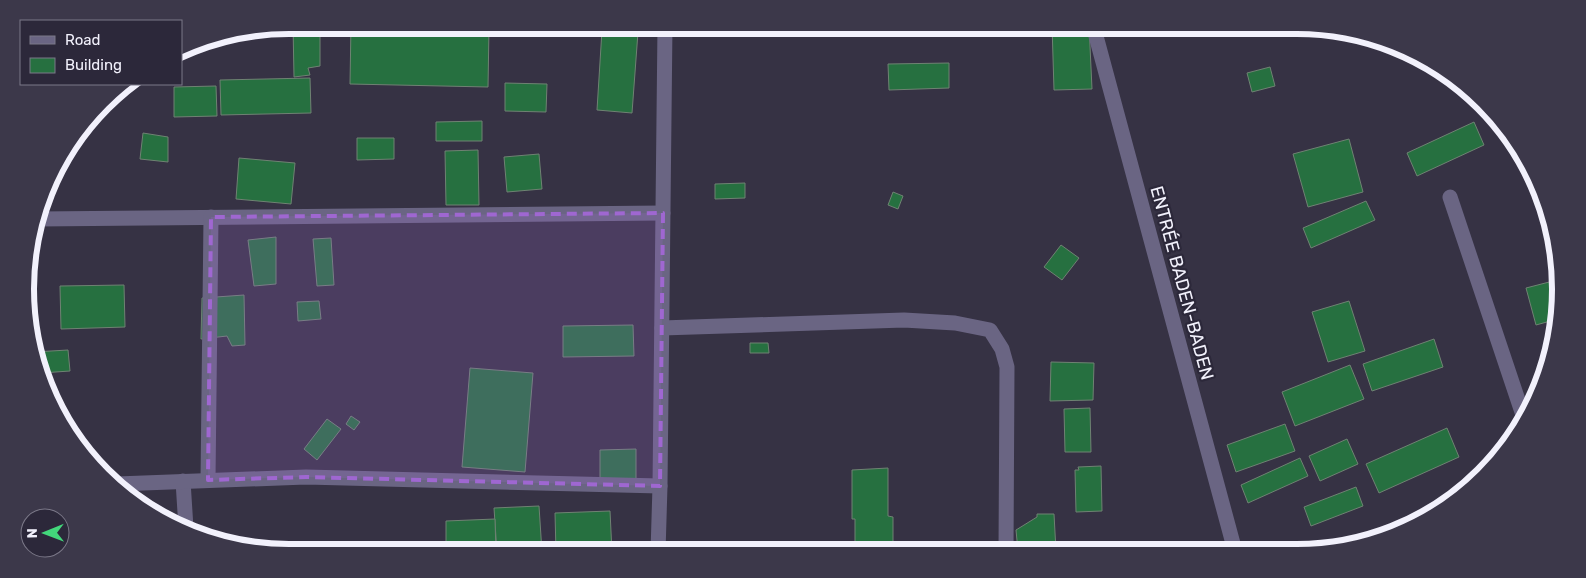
<svg xmlns="http://www.w3.org/2000/svg" width="1586" height="578" viewBox="0 0 1586 578" font-family="Rubik,sans-serif">
	<style>
		.building { fill: #267040; stroke: #6f8273 }
		.lines { fill: none; stroke-linecap: round; stroke-linejoin: round }
		.street { stroke: #6a6583; stroke-width: 15 }
		.marked { fill: #9f67d1; fill-opacity: 0.2; stroke: #9f67d1; stroke-width: 4; stroke-dasharray: 10 6; stroke-linejoin: round }
		.labels { text-anchor: middle; stroke-width: 4.5; stroke-linejoin: round; paint-order: stroke }
		.street-label { font-size: 18px; fill: #f2f1fc; stroke: #2c283a }
		.rim { fill: none; stroke: #f2f1fc; stroke-width: 6 }
	</style>
	<rect width="100%" height="100%" fill="#363244"/>
	<g class="building">
		<path d="M293,25H320V66L308,68L310,75L294,77Z"/>
		<path d="M351,25L489,28L488,87L350,84Z"/>
		<path d="M1052,25H1089L1092,89L1054,90Z"/>
		<path d="M602,30L638,32L632,113L597,110Z"/>
		<path d="M949,63V88L889,90L888,64Z"/>
		<path d="M1270,67L1275,86L1252,92L1247,73Z"/>
		<path d="M310,78L311,113L221,115L220,80Z"/>
		<path d="M505,83L547,84L546,112L505,111Z"/>
		<path d="M216,86L217,116L174,117V87Z"/>
		<path d="M482,121V141H436V122Z"/>
		<path d="M1474,122L1484,145L1417,176L1407,153Z"/>
		<path d="M143,133L168,137V162L140,159Z"/>
		<path d="M357,138H394V159L357,160Z"/>
		<path d="M1349,139L1363,192L1308,207L1293,154Z"/>
		<path d="M478,150L479,205H446L445,151Z"/>
		<path d="M539,154L542,189L507,192L504,157Z"/>
		<path d="M239,158L295,163L291,204L236,199Z"/>
		<path d="M745,183V198L715,199V184Z"/>
		<path d="M893,192L903,196L898,209L888,205Z"/>
		<path d="M1366,201L1375,220L1311,248L1303,228Z"/>
		<path d="M276,237V284L254,286L248,240Z"/>
		<path d="M331,238L334,285L317,286L313,239Z"/>
		<path d="M1061,245L1079,258L1062,280L1044,267Z"/>
		<path d="M1557,280L1554,320L1536,325L1526,288Z"/>
		<path d="M124,285L125,327L61,329L60,286Z"/>
		<path d="M244,295L245,345L232,346L227,336L201,339L202,298Z"/>
		<path d="M319,301L321,319L298,321L297,302Z"/>
		<path d="M1349,301L1365,351L1328,362L1312,312Z"/>
		<path d="M633,325L634,356L563,357V326Z"/>
		<path d="M1434,339L1443,367L1372,391L1363,364Z"/>
		<path d="M750,343H768L769,353H750Z"/>
		<path d="M68,350L70,371L41,373L34,357V352Z"/>
		<path d="M1051,362L1094,363L1093,400L1050,401Z"/>
		<path d="M1350,365L1364,399L1295,426L1282,392Z"/>
		<path d="M470,368L533,373L525,472L462,467Z"/>
		<path d="M1090,408L1091,452H1065L1064,409Z"/>
		<path d="M351,416L360,422L354,430L346,424Z"/>
		<path d="M327,419L341,429L317,460L304,449Z"/>
		<path d="M1285,424L1295,451L1236,472L1227,445Z"/>
		<path d="M1447,428L1459,457L1379,493L1366,464Z"/>
		<path d="M1347,439L1358,464L1320,481L1309,456Z"/>
		<path d="M636,449V480L600,481V450Z"/>
		<path d="M1300,458L1308,476L1248,503L1241,485Z"/>
		<path d="M1101,466L1102,511L1076,512L1075,470H1079L1078,467Z"/>
		<path d="M888,468V516L893,517V547L855,546V519H852V470Z"/>
		<path d="M1356,487L1363,506L1311,526L1304,507Z"/>
		<path d="M539,506L542,552L497,553L494,508Z"/>
		<path d="M610,511L612,552H556L555,513Z"/>
		<path d="M1037,514H1054L1056,551H1018L1016,530L1037,517Z"/>
		<path d="M495,519L496,553H446V521Z"/>
		<path d="M395,546L396,553H383V547Z"/>
	</g>
	<g class="lines">
		<g class="street">
			<path d="M1093,25L1235,551"/>
			<path d="M1450,197L1525,421"/>
			<path d="M38,219L663,213"/>
			<path d="M662,328L904,320L955,323L990,330L1002,349L1007,367L1006,551"/>
			<path d="M208,480L211,217"/>
			<path d="M183,481L186,528"/>
			<path d="M117,484L306,477L660,486"/>
			<path d="M658,552L660,486L665,25"/>
		</g>
	</g>
	<path class="marked" d="M663,213L660,486L306,477L208,480L211,217Z"/>
	<g class="labels">
		<g class="street-label">
			<text transform="translate(1182 283) rotate(75)" y="6">ENTRÉE BADEN-BADEN</text>
		</g>
	</g>
	<path d="M0 0H1586V578H0ZM289 34H1297A255 255 0 0 1 1552 289V289A255 255 0 0 1 1297 544H289A255 255 0 0 1 34 289V289A255 255 0 0 1 289 34Z" fill="#3c384a" fill-rule="evenodd"/>
	<path class="rim" d="M289 34H1297A255 255 0 0 1 1552 289V289A255 255 0 0 1 1297 544H289A255 255 0 0 1 34 289V289A255 255 0 0 1 289 34Z"/>
	<rect x="20" y="20" width="162" height="65" fill="#2c283a" stroke="#7b7888"/>
	<rect x="30" y="36" width="25" height="8" fill="#6a6583" stroke="#7b7888"/>
	<text x="65" y="45" font-size="15" fill="#f2f1fc">Road</text>
	<rect x="30" y="58" width="25" height="15" fill="#267040" stroke="#7b7888"/>
	<text x="65" y="70" font-size="15" fill="#f2f1fc">Building</text>
	<g transform="translate(45 533) rotate(269)"><circle r="24" fill="#2c283a" stroke="#7b7888"/>
	<path d="M0-4L9 19L0 12L-9 19Z" fill="#43d77b"/>
	<text y="-8" font-size="14" font-weight="bold" text-anchor="middle" fill="#f2f1fc">N</text>
	</g>
</svg>
